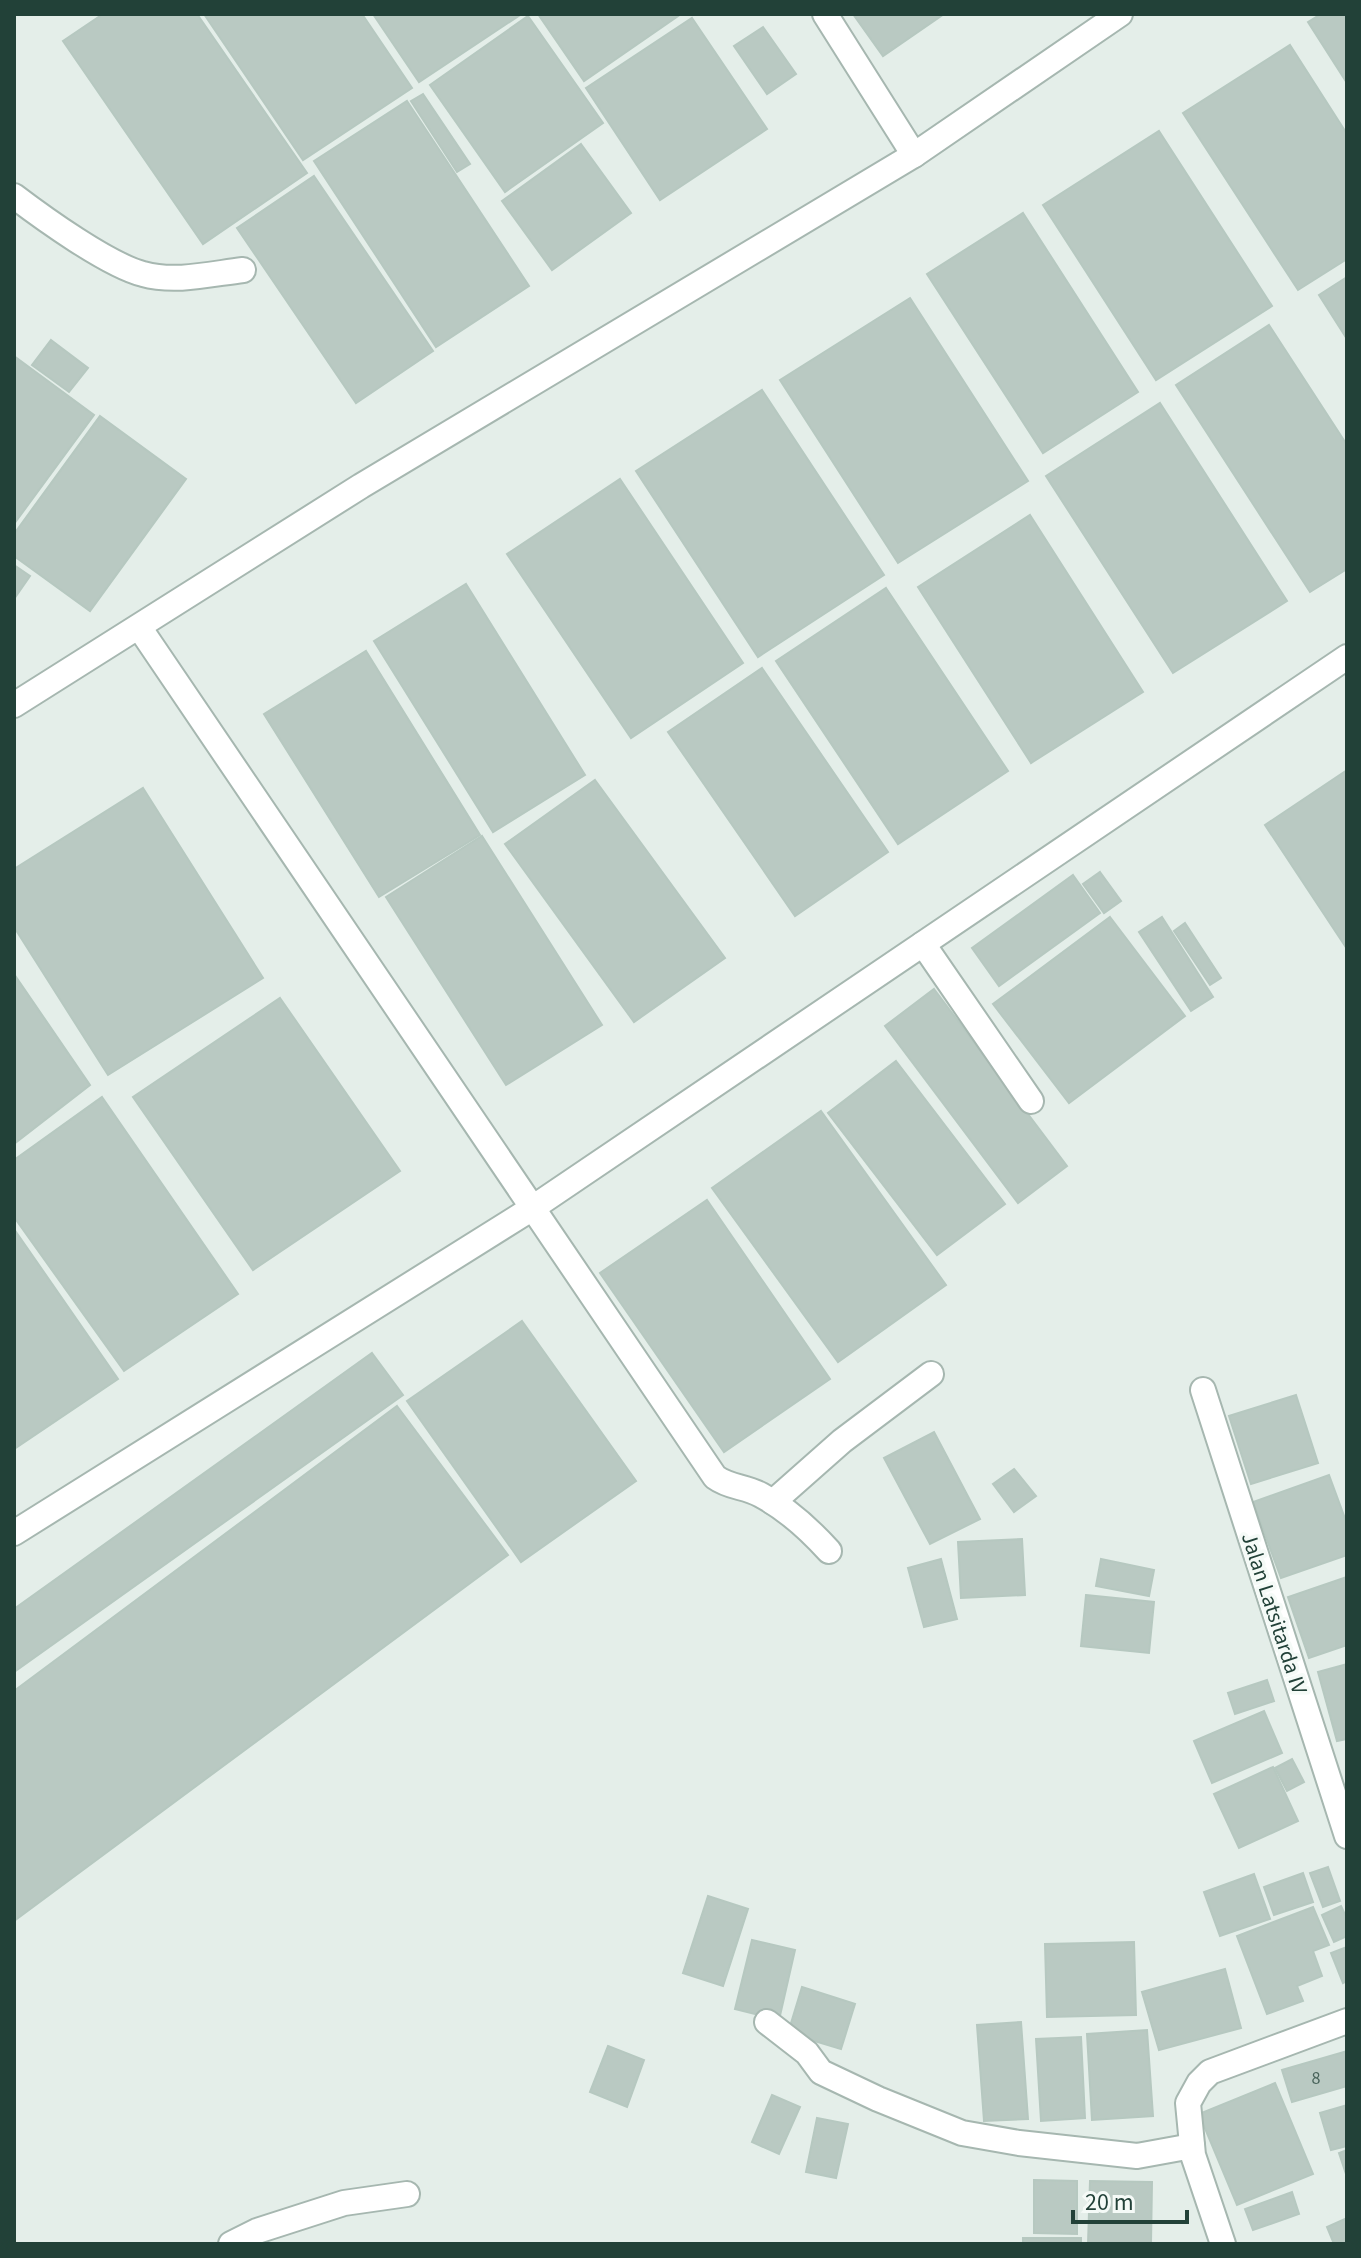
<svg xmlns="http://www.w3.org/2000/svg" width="1361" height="2258" viewBox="0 0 1361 2258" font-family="'Source Sans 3',sans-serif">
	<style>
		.building { fill: #b9c9c2; stroke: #b6c8c0; stroke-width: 2 }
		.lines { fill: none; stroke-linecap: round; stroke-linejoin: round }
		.minor-casing { stroke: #a6b7b0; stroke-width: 28 }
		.minor { stroke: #fff; stroke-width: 24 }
		.labels { text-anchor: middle; stroke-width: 7; stroke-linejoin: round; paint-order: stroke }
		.number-label { font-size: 18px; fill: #48635a }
		.street-label { font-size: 22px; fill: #224138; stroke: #f5faf7 }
	</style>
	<rect width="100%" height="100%" fill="#e4eee9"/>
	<g class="building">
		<path d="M103,14H197L307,173L203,244L63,41Z"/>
		<path d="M204,14H362L412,88L303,160Z"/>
		<path d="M373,14H519L520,15L419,82Z"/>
		<path d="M538,14H681L584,81Z"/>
		<path d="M853,14H944L883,56Z"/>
		<path d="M1321,14H1347V83L1308,22Z"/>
		<path d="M528,16L603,123L505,192L430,85Z"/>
		<path d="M692,18L767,129L660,200L586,88Z"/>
		<path d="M763,27L796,74L767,94L734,46Z"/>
		<path d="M1290,45L1347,134V259L1298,290L1183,113Z"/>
		<path d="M423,94L470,164L457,172L411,101Z"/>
		<path d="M407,101L529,286L436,347L314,161Z"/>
		<path d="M1159,131L1272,306L1156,380L1043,205Z"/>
		<path d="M581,144L631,213L552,270L502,201Z"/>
		<path d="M314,176L433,351L356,403L237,228Z"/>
		<path d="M1023,213L1138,392L1043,453L927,274Z"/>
		<path d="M1347,277V339L1319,295Z"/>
		<path d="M910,298L1028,481L898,563L780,380Z"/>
		<path d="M1269,325L1347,445V569L1310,592L1176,385Z"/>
		<path d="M51,340L88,368L69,392L32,365Z"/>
		<path d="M14,356L94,415L14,524Z"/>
		<path d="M762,390L884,575L758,657L636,471Z"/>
		<path d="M1160,403L1287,601L1173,673L1046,476Z"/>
		<path d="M100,416L186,479L90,611L14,556V534Z"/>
		<path d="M620,479L743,663L631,738L507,554Z"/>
		<path d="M1030,515L1143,692L1031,763L918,587Z"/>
		<path d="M14,565L30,576L14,599Z"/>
		<path d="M466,584L585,775L493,832L374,641Z"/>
		<path d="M886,588L1008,771L898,844L776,661Z"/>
		<path d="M366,651L480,835L379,897L264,714Z"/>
		<path d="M762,668L888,852L795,916L668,732Z"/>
		<path d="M1347,770V949L1265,825Z"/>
		<path d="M595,780L725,958L634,1022L505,844Z"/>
		<path d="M143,788L263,978L108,1075L14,927V869Z"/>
		<path d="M482,836L602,1025L506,1085L386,897Z"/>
		<path d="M1100,872L1121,901L1104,913L1083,884Z"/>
		<path d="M1073,875L1100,913L999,986L972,948Z"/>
		<path d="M1110,917L1185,1016L1069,1103L993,1004Z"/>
		<path d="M1162,917L1213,997L1191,1011L1139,932Z"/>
		<path d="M1185,923L1221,978L1210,985L1174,931Z"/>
		<path d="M14,974L90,1085L14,1144Z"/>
		<path d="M934,989L1067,1166L1018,1203L885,1026Z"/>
		<path d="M280,998L400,1171L253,1270L133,1097Z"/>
		<path d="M896,1061L1005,1204L937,1255L828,1113Z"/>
		<path d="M102,1097L238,1294L124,1371L14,1217V1160Z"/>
		<path d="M821,1111L946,1285L838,1362L712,1188Z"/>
		<path d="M707,1200L830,1379L724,1452L600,1273Z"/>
		<path d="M14,1229L118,1379L14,1449Z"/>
		<path d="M522,1321L636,1481L521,1562L407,1401Z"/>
		<path d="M372,1353L403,1395L14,1672V1609Z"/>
		<path d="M1296,1395L1318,1463L1251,1484L1229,1416Z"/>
		<path d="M397,1406L508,1555L14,1921V1691Z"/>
		<path d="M934,1432L980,1519L930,1544L884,1458Z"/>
		<path d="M1014,1469L1036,1496L1014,1512L993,1484Z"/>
		<path d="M1329,1475L1347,1524V1555L1281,1578L1253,1502Z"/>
		<path d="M1022,1539L1025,1595L961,1598L958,1542Z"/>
		<path d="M941,1559L957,1619L924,1627L908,1568Z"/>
		<path d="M1101,1559L1154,1570L1149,1596L1096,1586Z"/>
		<path d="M1347,1577V1645L1309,1658L1288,1597Z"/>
		<path d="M1086,1595L1154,1602L1149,1653L1081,1646Z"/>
		<path d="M1347,1664V1739L1337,1741L1318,1672Z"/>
		<path d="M1267,1680L1274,1701L1235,1714L1228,1693Z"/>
		<path d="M1264,1711L1282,1753L1212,1783L1194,1741Z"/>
		<path d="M1292,1759L1304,1782L1287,1791L1275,1768Z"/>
		<path d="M1273,1767L1298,1821L1239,1848L1214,1794Z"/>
		<path d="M1328,1867L1340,1901L1323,1907L1310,1873Z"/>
		<path d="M1303,1873L1313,1902L1274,1915L1264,1887Z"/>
		<path d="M1254,1874L1270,1919L1220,1936L1204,1892Z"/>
		<path d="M708,1896L748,1909L723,1986L683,1973Z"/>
		<path d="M1341,1906L1347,1919V1936L1334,1942L1322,1915Z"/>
		<path d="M1313,1907L1329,1945L1313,1951L1322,1976L1297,1986L1303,2001L1267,2014L1237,1936Z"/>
		<path d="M752,1940L795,1950L779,2020L735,2009Z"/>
		<path d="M1134,1942L1136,2015L1047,2017L1045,1944Z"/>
		<path d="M1347,1947V1981L1343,1983L1331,1953Z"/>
		<path d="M1225,1969L1241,2028L1159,2050L1142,1992Z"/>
		<path d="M802,1987L855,2004L841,2049L788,2033Z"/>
		<path d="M1021,2022L1028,2119L984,2121L977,2025Z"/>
		<path d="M1147,2030L1153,2116L1092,2120L1087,2034Z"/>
		<path d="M1081,2037L1085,2118L1041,2121L1036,2039Z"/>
		<path d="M608,2046L644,2060L627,2107L590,2092Z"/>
		<path d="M1347,2051V2086L1292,2102L1282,2070Z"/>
		<path d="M1275,2083L1313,2174L1237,2205L1199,2114Z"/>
		<path d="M772,2095L800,2107L779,2154L752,2142Z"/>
		<path d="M1347,2105V2146L1331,2150L1320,2113Z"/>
		<path d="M817,2118L848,2124L836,2178L806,2172Z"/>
		<path d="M1347,2150V2174H1346L1339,2153Z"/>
		<path d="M1034,2180L1077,2181V2234L1034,2233Z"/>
		<path d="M1090,2181L1152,2182L1151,2244H1088Z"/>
		<path d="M1292,2192L1299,2214L1253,2230L1245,2209Z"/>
		<path d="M1347,2218V2244H1334L1327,2227Z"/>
		<rect x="1023" y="2238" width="58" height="6"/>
	</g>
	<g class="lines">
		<defs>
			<g id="minor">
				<path d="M825,14L914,155"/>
				<path d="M14,196C43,218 108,265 143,274C175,283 210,274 243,270"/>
				<path d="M139,627L715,1477C730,1488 745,1486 761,1495C787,1509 809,1529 829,1551"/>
				<path d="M14,705L361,486L914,155L1120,14"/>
				<path d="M923,944L1031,1101"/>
				<path d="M1203,1390L1347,1836"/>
				<path d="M773,1502L842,1441L931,1374"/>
				<path d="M14,1533L531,1209L1347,657"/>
				<path d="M767,2022L807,2053L821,2072L878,2099L962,2133L1019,2143L1137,2156L1192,2146"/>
				<path d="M231,2244L257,2231L344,2203L407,2194"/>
				<path d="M1223,2244L1193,2155L1188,2103L1199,2083L1210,2072L1347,2021"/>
			</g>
		</defs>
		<use href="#minor" class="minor-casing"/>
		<use href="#minor" class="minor"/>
	</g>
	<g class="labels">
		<g class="number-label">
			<text x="1316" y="2084">8</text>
		</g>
		<g class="street-label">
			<text transform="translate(1275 1613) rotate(72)" y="8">Jalan Latsitarda IV</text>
		</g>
	</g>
	<rect width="1361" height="2258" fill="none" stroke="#224138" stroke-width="32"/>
	<path d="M1073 2210v12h114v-12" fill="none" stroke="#224138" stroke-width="4"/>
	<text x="1085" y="2210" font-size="24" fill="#224138" stroke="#f5faf7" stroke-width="6" paint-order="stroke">20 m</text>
</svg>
